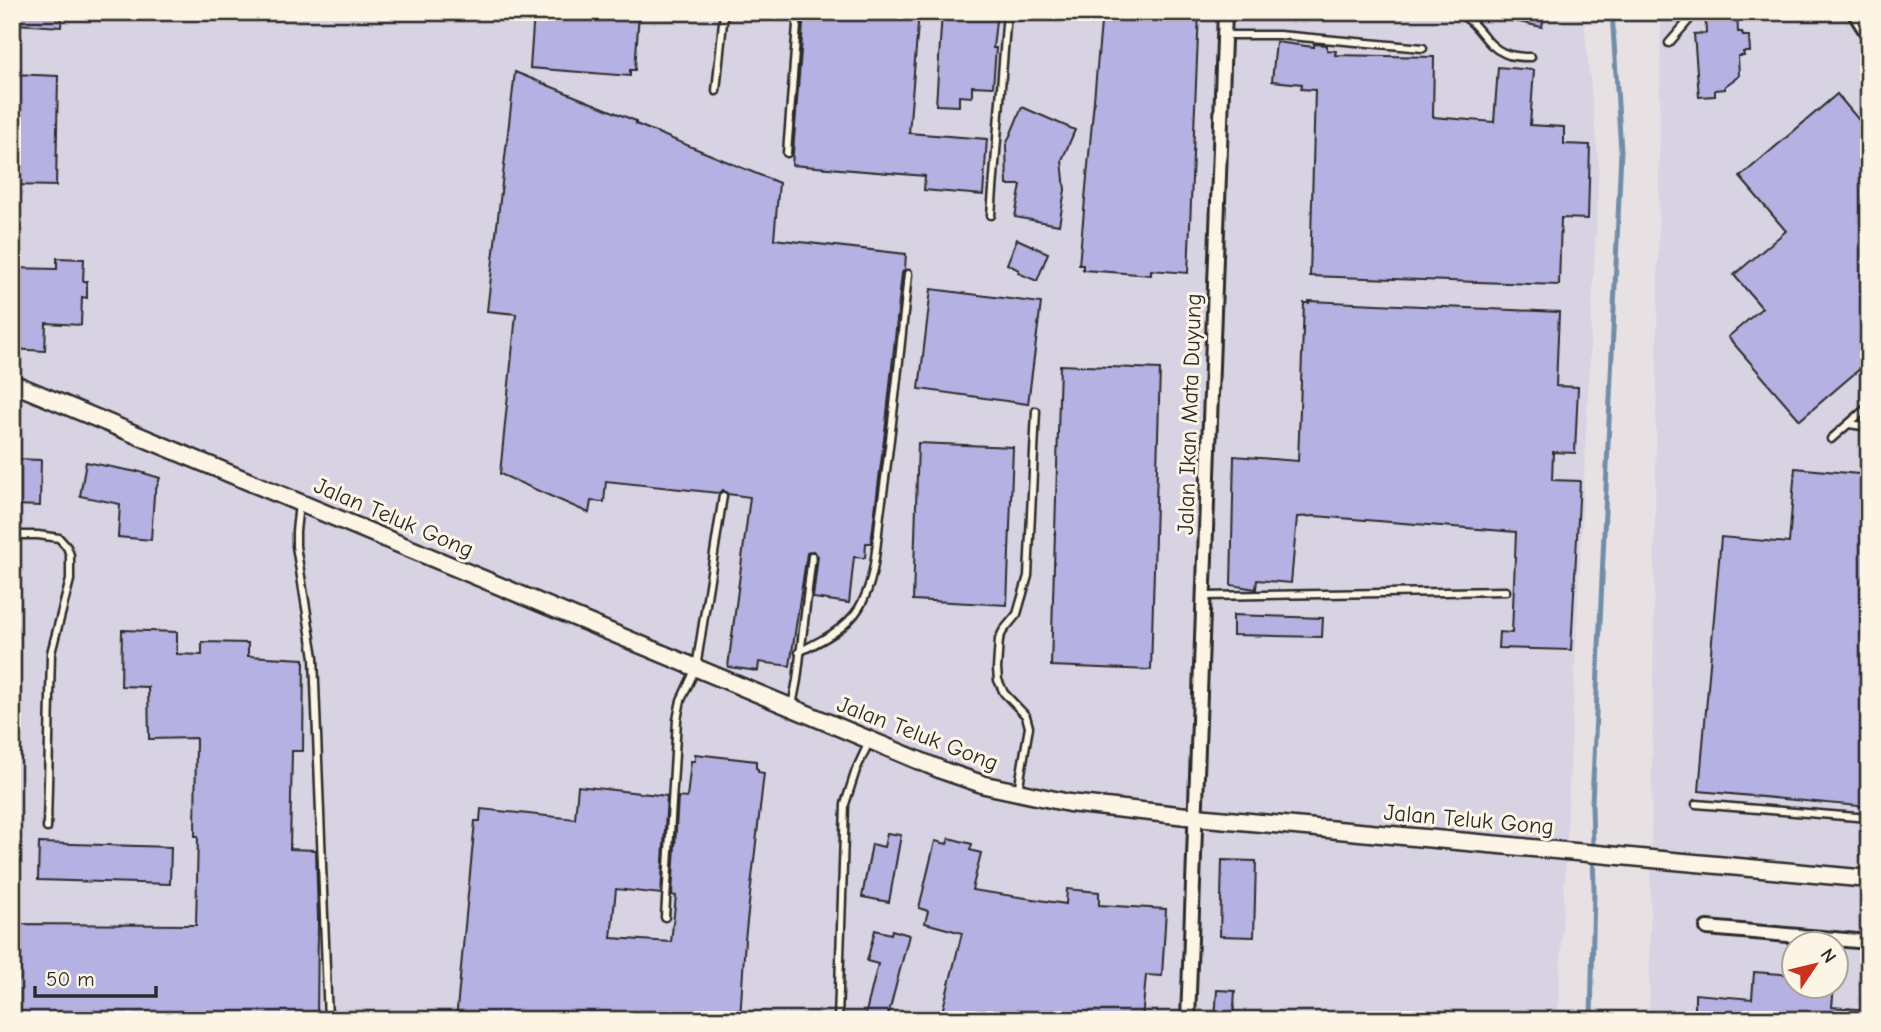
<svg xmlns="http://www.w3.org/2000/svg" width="1881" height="1032" viewBox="0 0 1881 1032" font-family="'Comic Neue',sans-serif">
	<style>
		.built { fill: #d8d3e3; fill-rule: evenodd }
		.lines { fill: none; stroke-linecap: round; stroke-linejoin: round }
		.stream { stroke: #718da8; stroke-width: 5 }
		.building { fill: #b5b1e2; stroke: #2b2b2b; stroke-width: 2 }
		.service-casing { stroke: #2b2b2b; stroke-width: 11 }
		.minor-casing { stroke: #2b2b2b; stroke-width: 18 }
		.tertiary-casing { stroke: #2b2b2b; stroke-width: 21 }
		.service { stroke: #fcf5e5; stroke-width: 6 }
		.minor { stroke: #fcf5e5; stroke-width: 12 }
		.tertiary { stroke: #fcf5e5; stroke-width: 16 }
		.labels { text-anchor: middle; stroke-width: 6; stroke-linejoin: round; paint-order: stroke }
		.street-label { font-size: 23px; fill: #2b2b2b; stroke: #fcf5e5 }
	</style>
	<rect width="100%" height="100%" fill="#e7e1e4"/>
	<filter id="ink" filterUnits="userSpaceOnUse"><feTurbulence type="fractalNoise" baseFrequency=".0143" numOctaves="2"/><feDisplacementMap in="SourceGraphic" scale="14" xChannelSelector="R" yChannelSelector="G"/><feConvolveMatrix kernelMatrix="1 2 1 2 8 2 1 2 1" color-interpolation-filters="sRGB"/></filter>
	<g filter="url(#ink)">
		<g class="built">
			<path d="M12,12H1583L1599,166L1558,1020H12Z"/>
			<path d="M1661,12H1869V1020H1649ZM1794,944H1836V986H1794Z"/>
		</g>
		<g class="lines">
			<path class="stream" d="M1591,1020L1594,890L1592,804L1621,151L1612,12"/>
		</g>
		<g class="building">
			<path d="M16,12H62L61,27L16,24Z"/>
			<path d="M534,12H639L635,70H630V76L530,68Z"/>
			<path d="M804,12H919L909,133L987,139L983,195L924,190L925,176L792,165Z"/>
			<path d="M942,12H997L993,48H996L993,87L972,86V97L959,96V106L936,105Z"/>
			<path d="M1102,12H1199L1188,273L1151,270V275L1083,270V265H1079Z"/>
			<path d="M1501,12H1545L1542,27L1500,18Z"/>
			<path d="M1705,12H1737L1738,32H1742L1743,36H1749L1750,52H1743L1744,56H1738L1739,76L1725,86V89L1715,90V96L1699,97L1694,34L1706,33Z"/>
			<path d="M1276,42L1314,47V44L1327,45V50L1336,51L1335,55L1434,57L1433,117L1494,122L1498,67L1534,70L1530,125L1564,127V144L1590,145L1588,219L1561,218L1559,285L1310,276L1315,90L1301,89L1302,84L1272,81Z"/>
			<path d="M515,72L636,121V124L779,183L774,239L906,254L905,269L902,273L886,423L871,543H866L865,558L854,557L849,603L813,598L818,556L813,551L807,553L790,666L759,662L758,671L728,667L750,497L728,494L723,490L718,493L606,481L604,502L591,501L589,513L500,474L516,314L487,311Z"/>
			<path d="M12,74L58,76L56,186L12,185Z"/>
			<path d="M1837,94L1869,132V361L1800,420L1728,337L1762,308L1734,275L1786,231L1740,177Z"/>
			<path d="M1022,107L1075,130L1062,160L1065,190L1059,225L1015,217L1021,185H1007L1006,145Z"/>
			<path d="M1017,239L1048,253L1037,281L1018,273L1019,270L1007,264Z"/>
			<path d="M57,258L84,259L83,281H87V298L82,297L81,325L46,323L45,351L12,349V268L57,269Z"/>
			<path d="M931,289L1041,303L1028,404L919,389Z"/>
			<path d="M1309,301L1559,312L1556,386L1578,387L1575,453L1553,452L1552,480L1580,481L1571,650L1498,648L1499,632L1512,633L1516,532L1315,516L1297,517L1291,583L1257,580L1256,589L1231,585L1234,456L1298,461L1304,303H1309Z"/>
			<path d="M1060,365L1160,369L1151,670L1051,666Z"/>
			<path d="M918,443L1013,447L1007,605L913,600Z"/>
			<path d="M16,459L41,460L40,506L15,505Z"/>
			<path d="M86,462L137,472V471L160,478L154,495L151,540L118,537L120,504L80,496Z"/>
			<path d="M1795,468L1869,475V807L1699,791L1721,537L1789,543Z"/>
			<path d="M1233,615L1323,618L1322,637L1233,635Z"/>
			<path d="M122,630L177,632V654L202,655V642L248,643V656L304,659L303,751H292L290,849L316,850L318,919L317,1020H206V1015H176V1020H12V924L196,925L198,836H195L196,738L149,739L148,687L121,686Z"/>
			<path d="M695,754L756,761V768L758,769V772L764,773L745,939L740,1020H456L475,821H480L481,809L575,819L578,786L667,796L661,894L616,889L611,938L671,942L676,896L672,895L678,797L687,798L691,761H695Z"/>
			<path d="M887,833L901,835L889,902L862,897L872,844L884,847Z"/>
			<path d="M949,838L972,844L970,850L981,853L972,890L1066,904L1067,889L1099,892V905L1166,909L1162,976L1146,975L1142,1020H940L962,933L925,923L928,911L919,908L935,841L947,844Z"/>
			<path d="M39,843L171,847L170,884L38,880Z"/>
			<path d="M1222,860L1256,861L1254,937L1220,936Z"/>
			<path d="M875,930L891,934L892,930L909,935L887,1020H864L878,964L867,961Z"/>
			<path d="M1754,972L1794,975V986H1834L1832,1007L1869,1010V1020H1695V994L1752,999Z"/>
			<path d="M1217,990L1235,991L1233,1020H1215Z"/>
		</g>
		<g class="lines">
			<defs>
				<g id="service">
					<path d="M1452,12C1479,18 1482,44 1504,53C1512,57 1522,57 1531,57"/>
					<path d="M1224,35H1279L1423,48"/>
					<path d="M1669,43L1696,12"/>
					<path d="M716,91L724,12"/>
					<path d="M787,153L798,12"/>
					<path d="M991,215L1007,12"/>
					<path d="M1849,424L1869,427"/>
					<path d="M1831,439L1869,406"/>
					<path d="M299,504L296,531V546L314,657L328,1020"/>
					<path d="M12,535H38L59,538L67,547L70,555V580L51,653L47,828"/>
					<path d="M1204,596L1506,591"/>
					<path d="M799,652C821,641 846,629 859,608C876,581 876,545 880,514C892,434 900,354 908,274"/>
					<path d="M792,706L797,680L812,556"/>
					<path d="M1018,791L1029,727L1026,716L1004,693L998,680L997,669L999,639L1003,631L1017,614L1028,576L1036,411"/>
					<path d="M1696,804L1869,818"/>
					<path d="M665,917L677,720L681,700L696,668L723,496"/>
					<path d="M838,1020L845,804L856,770L869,742"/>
				</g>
				<g id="minor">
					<path d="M1854,12L1869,36"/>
					<path d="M1707,928L1869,942"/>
					<path d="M1188,1020L1225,12"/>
				</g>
				<path id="tertiary" d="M12,383L944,771L985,785L1069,803L1196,817L1869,879"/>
			</defs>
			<use href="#service" class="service-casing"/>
			<use href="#minor" class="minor-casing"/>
			<use href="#tertiary" class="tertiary-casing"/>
			<use href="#service" class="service"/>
			<use href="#minor" class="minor"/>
			<use href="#tertiary" class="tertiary"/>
		</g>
	</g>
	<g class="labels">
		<g class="street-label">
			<text transform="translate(1189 414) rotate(-88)" y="8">Jalan Ikan Mata Duyung</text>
			<text transform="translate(394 517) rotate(23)" y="8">Jalan Teluk Gong</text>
			<text transform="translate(918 733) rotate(21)" y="8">Jalan Teluk Gong</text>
			<text transform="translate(1469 819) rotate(5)" y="8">Jalan Teluk Gong</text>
		</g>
	</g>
	<rect width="1881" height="1032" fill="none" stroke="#fcf5e5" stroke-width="42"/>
	<rect x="21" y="21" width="1839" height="990" fill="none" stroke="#2b2b2b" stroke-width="2.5" filter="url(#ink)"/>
	<g transform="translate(1815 965) rotate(55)"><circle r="33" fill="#fcf5e5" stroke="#a8a49b" stroke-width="2"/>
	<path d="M0-5L12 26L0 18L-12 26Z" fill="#c8321e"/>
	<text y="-10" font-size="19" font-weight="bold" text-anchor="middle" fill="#2b2b2b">N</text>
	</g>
	<path d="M35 986v10h121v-10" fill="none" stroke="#2b2b2b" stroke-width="3.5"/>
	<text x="46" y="986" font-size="21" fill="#2b2b2b" stroke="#fcf5e5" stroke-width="5" paint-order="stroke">50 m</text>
</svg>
